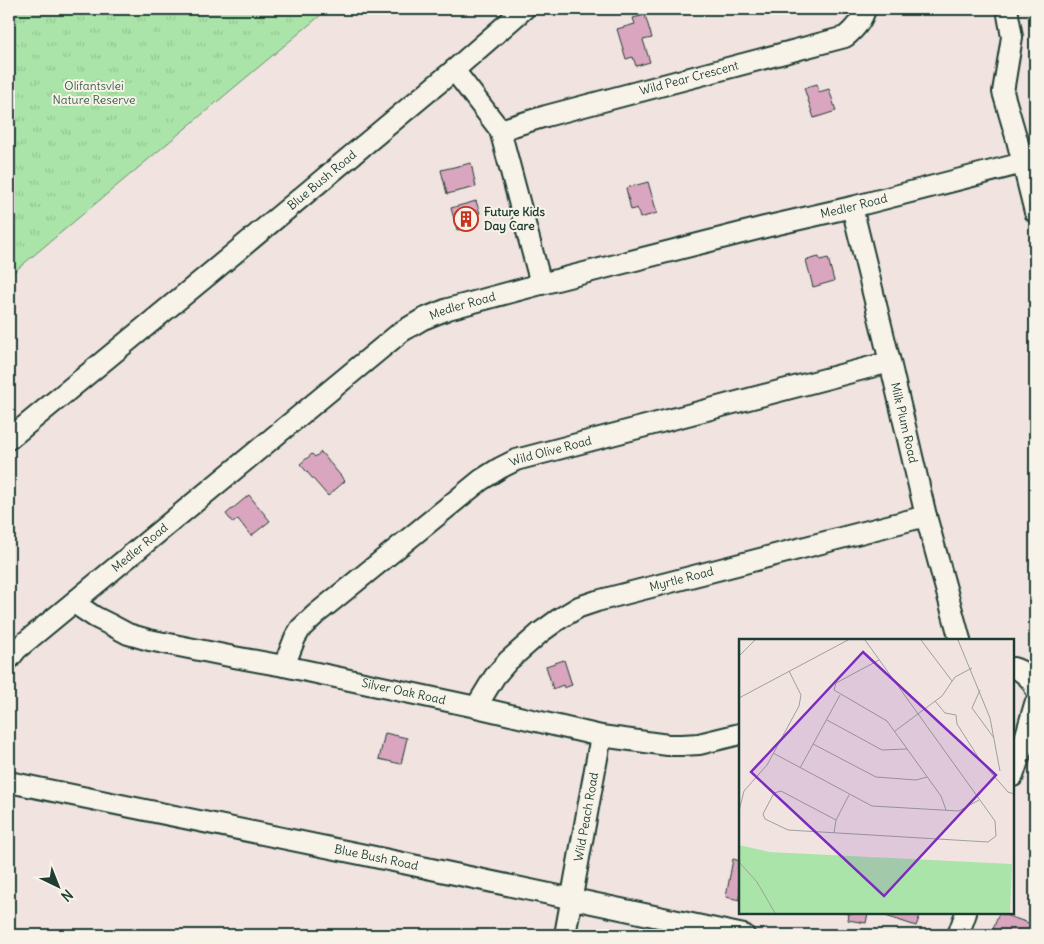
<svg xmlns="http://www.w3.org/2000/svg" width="1044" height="944" viewBox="0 0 1044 944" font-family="Delius,sans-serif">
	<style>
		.grass { fill: url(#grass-tufts); stroke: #65906e }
		.building { fill: #d9a5bf; stroke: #1f3d34 }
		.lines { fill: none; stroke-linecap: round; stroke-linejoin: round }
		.minor-casing { stroke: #1f3d34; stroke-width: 24 }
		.minor { stroke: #f7f3e8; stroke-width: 20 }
		.labels { text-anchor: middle; stroke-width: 4; stroke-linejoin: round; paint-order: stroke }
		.street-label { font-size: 12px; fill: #1f3d34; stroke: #f7f3e8 }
		.park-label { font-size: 12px; fill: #3b5e4b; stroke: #f7f3e8 }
		.poi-label { font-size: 12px; font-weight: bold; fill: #1f3d34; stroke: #f7f3e8; text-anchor: start }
		.inset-road { fill: none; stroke: #9da19b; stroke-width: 1 }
		.view { fill: #7b2cbf; fill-opacity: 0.15; stroke: #7b2cbf; stroke-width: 2.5 }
		.inset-edge { fill: none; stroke: #1f3d34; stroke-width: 2.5 }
	</style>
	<defs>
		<pattern id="grass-tufts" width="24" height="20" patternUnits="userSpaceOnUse" patternTransform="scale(1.25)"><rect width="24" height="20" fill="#abe4a8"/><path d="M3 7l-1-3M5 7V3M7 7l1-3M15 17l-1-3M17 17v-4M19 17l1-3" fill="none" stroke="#93c491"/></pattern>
	</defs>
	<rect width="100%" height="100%" fill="#f1e3e0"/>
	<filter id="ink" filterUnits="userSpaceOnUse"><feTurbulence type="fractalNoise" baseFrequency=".02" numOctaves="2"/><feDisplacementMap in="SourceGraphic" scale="10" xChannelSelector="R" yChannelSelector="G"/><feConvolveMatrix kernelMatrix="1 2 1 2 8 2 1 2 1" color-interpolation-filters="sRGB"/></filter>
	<g filter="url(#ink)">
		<path class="grass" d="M9,9H328L9,276Z"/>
		<g class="building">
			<path d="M645,15L652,38L643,40L650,62L636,66L633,57L626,59L617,29L635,24L633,18Z"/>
			<path d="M817,84L819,92L829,89L836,111L814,118L804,88Z"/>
			<path d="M471,163L476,187L447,194L441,170Z"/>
			<path d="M648,182L657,213L640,218L637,208L631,210L626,188Z"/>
			<path d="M476,201L480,213L477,214L479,224L457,230L451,208Z"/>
			<path d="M819,257L820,260L828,258L834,281L813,287L806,260Z"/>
			<path d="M321,452L345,481L328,496L300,464L312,454L315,457Z"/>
			<path d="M249,495L270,521L251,536L238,519L233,523L226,514Z"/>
			<path d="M564,660L572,685L564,688L563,685L553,689L546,666Z"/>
			<path d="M385,733L407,738L401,764L379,759Z"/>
			<path d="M733,859L740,861V900L726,897Z"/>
			<path d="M845,913H868L866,923L848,920L849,914Z"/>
			<path d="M887,913H921L916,926L886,916Z"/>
			<path d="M999,913L1035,925V935H991Z"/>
		</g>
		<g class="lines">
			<defs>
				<g id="minor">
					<path d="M1007,9L1012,37L1003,92L1017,140L1035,212"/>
					<path d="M454,70L500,130L541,284"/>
					<path id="s1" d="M500,130L546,116L845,37C855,29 862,21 865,9"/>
					<path id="s2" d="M852,207L890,362L926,516L960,640"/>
					<path id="s3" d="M9,439L213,271L454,70L524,9"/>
					<path id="s4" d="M74,603L95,617L113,626L128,634L149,640L234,657L284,666L476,707L601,736L668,745H682L699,744L740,734"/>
					<path id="s5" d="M9,659L17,649L401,332L423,319L448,309L541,284L765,227L852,207L1023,163"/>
					<path id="s6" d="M284,666L295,638L301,628L316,614L481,480L500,468L516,460L890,362"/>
					<path d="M1013,668C1022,670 1032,679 1035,688"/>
					<path id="s7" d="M476,707L495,676L508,661L541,632L559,619L579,607L597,601L926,516"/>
					<path d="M1013,776L1024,742L1035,704"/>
					<path id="s8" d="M9,782L365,855L744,935"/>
					<path id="s9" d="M565,935L601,736"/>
					<path d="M958,935L966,913"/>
				</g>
			</defs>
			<use href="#minor" class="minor-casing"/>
			<use href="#minor" class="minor"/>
		</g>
	</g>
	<defs>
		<symbol id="building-ring" viewBox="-11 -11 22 22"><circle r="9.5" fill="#f7f3e8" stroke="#c8321e" stroke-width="1.5"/><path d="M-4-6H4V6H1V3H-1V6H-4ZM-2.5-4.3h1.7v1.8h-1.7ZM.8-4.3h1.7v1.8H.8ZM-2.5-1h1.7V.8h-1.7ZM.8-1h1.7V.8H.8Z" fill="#c8321e"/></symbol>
	</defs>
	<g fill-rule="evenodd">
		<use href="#building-ring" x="452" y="205" width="28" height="28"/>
	</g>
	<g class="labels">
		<g class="street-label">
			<text dy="4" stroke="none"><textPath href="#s1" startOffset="196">Wild Pear Crescent</textPath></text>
			<text dy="4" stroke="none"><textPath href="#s3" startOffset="406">Blue Bush Road</textPath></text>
			<text dy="4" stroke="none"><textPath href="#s5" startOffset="982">Medler Road</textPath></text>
			<text dy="4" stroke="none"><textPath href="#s5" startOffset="578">Medler Road</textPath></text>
			<text dy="4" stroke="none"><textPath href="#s2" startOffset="222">Milk Plum Road</textPath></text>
			<text dy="4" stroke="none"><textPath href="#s6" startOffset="351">Wild Olive Road</textPath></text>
			<text dy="4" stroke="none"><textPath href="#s5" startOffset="172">Medler Road</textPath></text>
			<text dy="4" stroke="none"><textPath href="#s7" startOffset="252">Myrtle Road</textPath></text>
			<text dy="4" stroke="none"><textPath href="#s4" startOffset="344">Silver Oak Road</textPath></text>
			<text dy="4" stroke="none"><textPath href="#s9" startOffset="120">Wild Peach Road</textPath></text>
			<text dy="4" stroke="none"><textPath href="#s8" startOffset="375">Blue Bush Road</textPath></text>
		</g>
		<g class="park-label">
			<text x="94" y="90">Olifantsvlei<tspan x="94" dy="14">Nature Reserve</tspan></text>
		</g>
		<g class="poi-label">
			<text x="484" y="216">Future Kids<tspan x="484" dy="14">Day Care</tspan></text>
		</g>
	</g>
	<g transform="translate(739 639)">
		<rect width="275" height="275" fill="#f1e3e0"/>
		<path d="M0,206L30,213L273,225L271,274H0Z" fill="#abe4a8"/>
		<path class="inset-road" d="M182,1L213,42M219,1L251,79L261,132M0,17L16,1M140,21L97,44L95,51L148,82L202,157L207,171M241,51L233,69L255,99M0,59L109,1M196,62L206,74L217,76L218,85L241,121L269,153L275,155M88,81L143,111L168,110M156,92L203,57L216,38L233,29M74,105L137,138L177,141L188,138M34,114L133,167L220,172L240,161M61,129L101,56M0,172L5,152L28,126L60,67L62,56L50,32M97,181L42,152L35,154L24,175L26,180L49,191L249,203L257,197L256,182L126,1M95,194L97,181L110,156M0,223L18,243L36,274"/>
		<path class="view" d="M124,13L257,136L145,257L12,133Z"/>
		<rect width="275" height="275" class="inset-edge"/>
	</g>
	<rect width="1044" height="944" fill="none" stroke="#f7f3e8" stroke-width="30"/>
	<rect x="15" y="15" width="1014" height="914" fill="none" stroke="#1f3d34" stroke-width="2" filter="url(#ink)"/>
	<g transform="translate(58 886) rotate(137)" stroke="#f7f3e8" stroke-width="4" paint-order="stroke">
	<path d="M0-4L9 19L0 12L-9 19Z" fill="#1f3d34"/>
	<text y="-8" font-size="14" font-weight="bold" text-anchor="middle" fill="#1f3d34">N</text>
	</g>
</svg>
